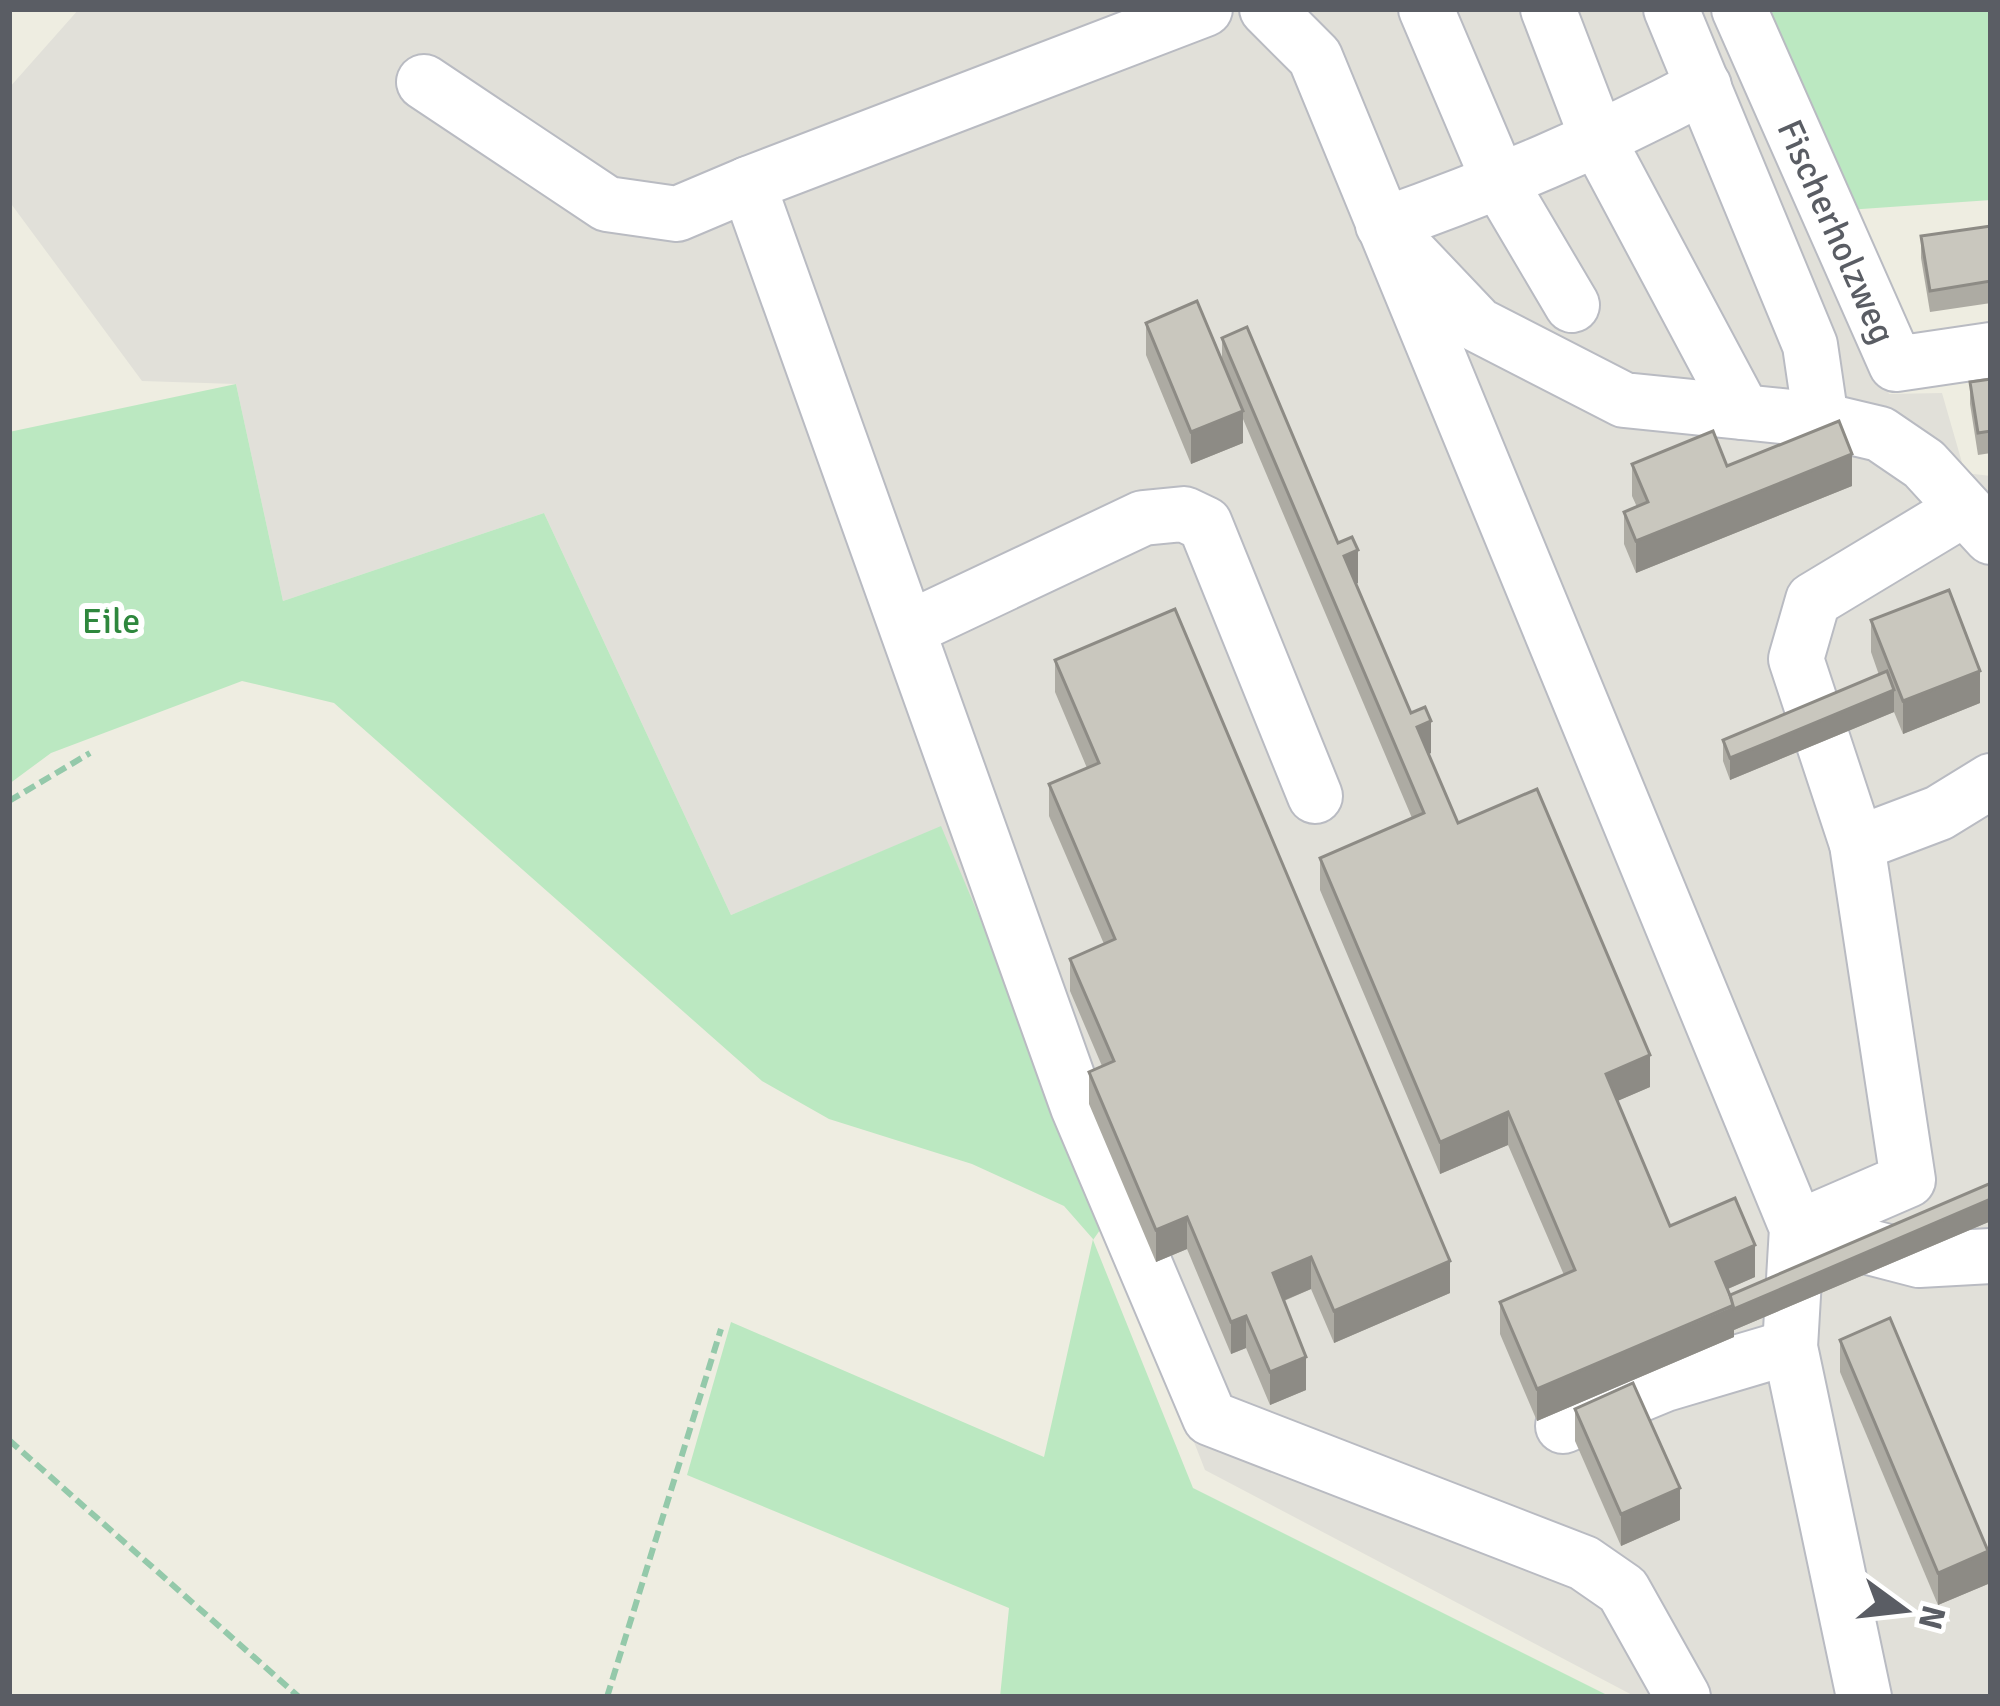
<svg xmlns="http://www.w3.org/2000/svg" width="2000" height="1706" viewBox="0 0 2000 1706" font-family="Signika,sans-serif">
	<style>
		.industrial { fill: #e1e0d9 }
		.green { fill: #bbe8c1 }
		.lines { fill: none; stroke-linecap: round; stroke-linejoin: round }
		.minor-casing { stroke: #b9bbc2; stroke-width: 58 }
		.path { stroke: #94c9aa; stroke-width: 6; stroke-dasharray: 12 6; stroke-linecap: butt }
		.minor { stroke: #fff; stroke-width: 54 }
		.wall { fill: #adaba3 }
		.shaded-wall { fill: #8d8b85 }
		.building { fill: #c9c7be; stroke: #8d8b85; stroke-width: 3 }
		.labels { text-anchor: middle; stroke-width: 12; stroke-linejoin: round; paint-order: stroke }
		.street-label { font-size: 36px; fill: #5a5d64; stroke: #fff }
		.park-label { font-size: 36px; fill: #2e873d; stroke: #fff }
	</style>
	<rect width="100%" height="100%" fill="#eeede1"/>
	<path class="industrial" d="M79,9H1713L1889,394L1942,393L1965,473L1991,476V1697H1636L1205,1470L1107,1220L940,827L731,915L544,513L283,601L236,384L142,381L9,201V88Z"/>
	<g class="green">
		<path d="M1754,9H1991V200L1847,210Z"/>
		<path d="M236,384L283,601L544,513L731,915L941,826L1107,1220L1093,1240L1193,1488L1611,1697H1000L1009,1608L687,1475L731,1322L1044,1457L1093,1239L1064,1206L972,1164L829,1119L762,1081L334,703L242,681L51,753L9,784V432Z"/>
	</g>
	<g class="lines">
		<defs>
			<g id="minor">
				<path d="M1205,9L748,184L1078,1107L1210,1418L1584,1563L1623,1590L1683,1697"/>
				<path d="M1267,9L1315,57L1797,1228L1790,1347L1864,1697"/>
				<path d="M1426,9L1500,183L1572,305"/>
				<path d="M1548,9L1599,142L1743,412"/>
				<path d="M1671,9L1810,345L1821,420"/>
				<path id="s1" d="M1739,9L1896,364L1991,350"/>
				<path d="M424,82L607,204L677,214L748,184"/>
				<path d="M1704,86C1596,143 1498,184 1383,225L1478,325L1624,400L1821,420L1880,434L1924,464L1991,537"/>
				<path d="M908,629L1143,518L1184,514L1205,524L1315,796"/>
				<path d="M1857,844L1939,813L1991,781"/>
				<path d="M1797,1228L1908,1180L1857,844L1796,659L1813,600L1964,509"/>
				<path d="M1834,1238L1919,1260L1991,1256"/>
				<path d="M1563,1426L1665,1384L1790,1347"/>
			</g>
		</defs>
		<use href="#minor" class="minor-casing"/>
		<g class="path">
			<path d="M9,801L90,753"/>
			<path d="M9,1440L299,1697"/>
			<path d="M607,1697L721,1329"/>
		</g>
		<use href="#minor" class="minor"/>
	</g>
	<g class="wall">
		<path d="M1991,226V303L1930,312L1921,258V236Z"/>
		<path d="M1146,323L1222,360V338L1338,543L1358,583L1355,584L1411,713L1431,753L1429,754L1458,823L1650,1087L1617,1101L1670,1226L1755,1277L1728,1289L1730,1295L1991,1183V1221L1734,1330V1337L1537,1421L1500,1334V1302L1564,1275L1508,1145L1440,1174L1320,890V858L1412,818L1243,419V443L1191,464L1146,355Z"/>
		<path d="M1991,379V453L1978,455L1970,404V382Z"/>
		<path d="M1632,464L1727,466L1852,486L1636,573L1624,544V512L1637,507L1632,496Z"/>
		<path d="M1871,620L1980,703L1903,734L1894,712L1730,780L1723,761V740L1879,675L1871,652Z"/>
		<path d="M1055,660L1450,1293L1334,1343L1311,1289L1284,1301L1306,1390L1270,1405L1246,1348L1231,1354L1187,1249L1156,1262L1089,1104V1072L1102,1066L1070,991V959L1104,944L1049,816V784L1087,768L1055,692Z"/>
		<path d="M1840,1340L1988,1584L1938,1605L1840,1372Z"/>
		<path d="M1575,1409L1680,1520L1621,1546L1575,1441Z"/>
	</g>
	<g class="shaded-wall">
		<path d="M1243,411V443L1191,464V432Z"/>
		<path d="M1852,454V486L1636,573V541Z"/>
		<path d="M1358,550V583L1344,589V556Z"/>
		<path d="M1980,671V703L1903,734V701Z"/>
		<path d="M1894,690V712L1730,780V758Z"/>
		<path d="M1431,721V753L1417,759V727Z"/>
		<path d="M1650,1055V1087L1606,1106V1074Z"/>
		<path d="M1508,1112V1145L1440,1174V1142Z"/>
		<path d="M1991,1199V1221L1734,1330V1337L1537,1421V1389Z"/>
		<path d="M1187,1217V1249L1156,1262V1230Z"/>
		<path d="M1755,1245V1277L1716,1294V1262Z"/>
		<path d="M1311,1257V1289L1273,1305V1273Z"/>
		<path d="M1450,1261V1293L1334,1343V1311Z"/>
		<path d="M1246,1316V1348L1231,1354V1322Z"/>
		<path d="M1306,1357V1390L1270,1405V1372Z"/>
		<path d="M1680,1488V1520L1621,1546V1514Z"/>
		<path d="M1988,1551V1584L1938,1605V1573Z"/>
	</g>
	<g class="building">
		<path d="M1991,226V281L1930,291L1921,236Z"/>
		<path d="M1197,301L1243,411L1191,432L1146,323Z"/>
		<path d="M1247,327L1338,543L1352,537L1358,550L1344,556L1411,713L1425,707L1431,721L1417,727L1458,823L1537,789L1650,1055L1606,1074L1670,1226L1735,1198L1755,1245L1716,1262L1734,1305L1537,1389L1500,1302L1575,1270L1508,1112L1440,1142L1320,858L1424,813L1222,338Z"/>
		<path d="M1991,379V431L1978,433L1970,382Z"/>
		<path d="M1839,421L1852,454L1636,541L1624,512L1648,502L1632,464L1713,431L1727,466Z"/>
		<path d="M1949,590L1980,671L1903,701L1871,620Z"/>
		<path d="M1175,609L1450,1261L1334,1311L1311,1257L1273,1273L1306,1357L1270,1372L1246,1316L1231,1322L1187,1217L1156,1230L1089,1072L1114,1061L1070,959L1115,939L1049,784L1099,763L1055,660Z"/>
		<path d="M1887,671L1894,690L1730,758L1723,740Z"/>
		<path d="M1991,1183V1199L1734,1309L1730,1295Z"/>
		<path d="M1890,1318L1988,1551L1938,1573L1840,1340Z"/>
		<path d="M1633,1383L1680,1488L1621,1514L1575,1409Z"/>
	</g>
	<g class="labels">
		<g class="street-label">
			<text dy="13" stroke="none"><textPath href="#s1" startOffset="243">Fischerholzweg</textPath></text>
		</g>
		<g class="park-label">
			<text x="111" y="633">Eile</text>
		</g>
	</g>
	<rect width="2000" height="1706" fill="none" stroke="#5a5d64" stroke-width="24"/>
	<g transform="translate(1904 1610) rotate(105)" stroke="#ffffff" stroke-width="9" paint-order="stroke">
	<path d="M0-9L21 45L0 30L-21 45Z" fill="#5a5d64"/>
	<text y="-18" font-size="33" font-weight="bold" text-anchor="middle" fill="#5a5d64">N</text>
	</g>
</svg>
